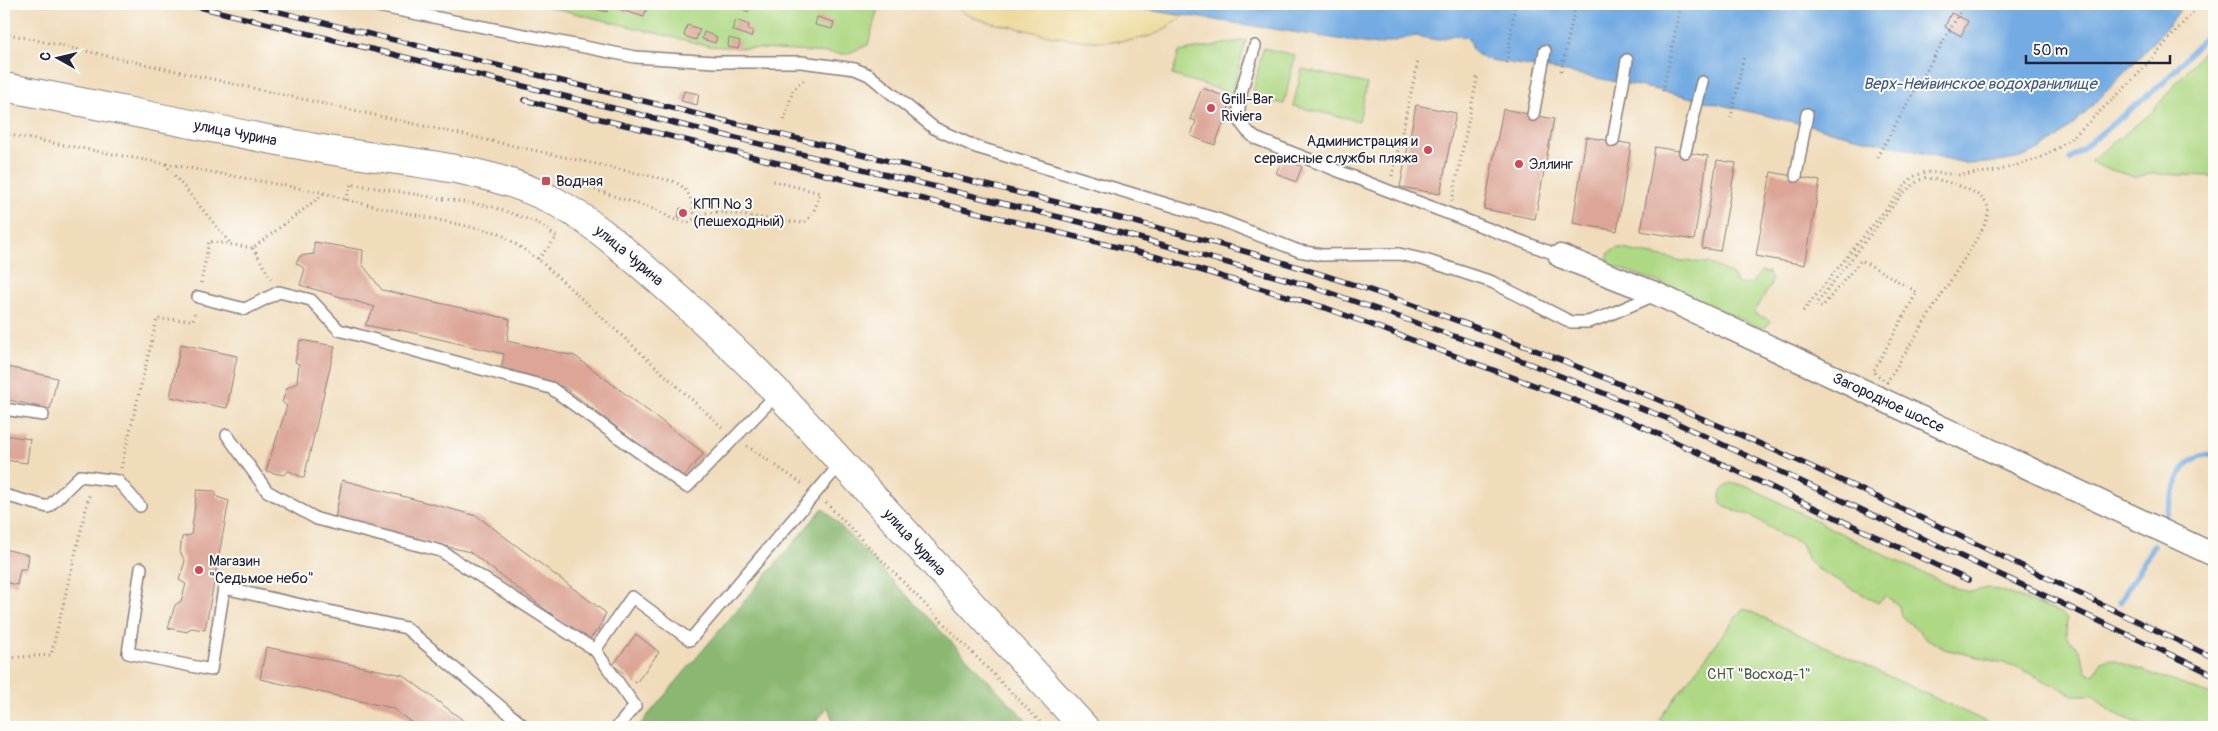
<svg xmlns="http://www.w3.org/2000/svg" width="2218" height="731" viewBox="0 0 2218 731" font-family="Pangolin,sans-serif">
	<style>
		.green { fill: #aed883; stroke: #687d5f }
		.forest { fill: #8ab871; stroke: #566d56 }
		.sand { fill: #eeda9e; stroke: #887e6c }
		.water { fill: #73abe2; stroke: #4a668e }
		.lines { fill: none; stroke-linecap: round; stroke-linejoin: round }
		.stream { stroke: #73abe2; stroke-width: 5.5 }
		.building { fill: #dca596 }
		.service-casing { stroke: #897f7b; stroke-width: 14 }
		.minor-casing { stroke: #897f7b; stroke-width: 25 }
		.tertiary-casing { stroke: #897f7b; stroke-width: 30 }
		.path { stroke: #897f7b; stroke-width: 3; stroke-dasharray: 1 4; stroke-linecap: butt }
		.service { stroke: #fff; stroke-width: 11 }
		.minor { stroke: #fff; stroke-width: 22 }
		.tertiary { stroke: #fff; stroke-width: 28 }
		.rail-casing { stroke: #22223b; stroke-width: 5.5 }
		.rail { stroke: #fdfcf7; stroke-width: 4; stroke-dasharray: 11; stroke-linecap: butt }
		.poi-dot { fill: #d1495b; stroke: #fdfcf7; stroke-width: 2 }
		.labels { text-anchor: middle; stroke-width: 4; stroke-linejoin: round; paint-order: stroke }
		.poi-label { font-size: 15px; fill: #22223b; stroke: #fdfcf7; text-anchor: start }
		.street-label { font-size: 15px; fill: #22223b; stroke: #fdfcf7 }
		.park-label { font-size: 15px; fill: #4c5951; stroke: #fdfcf7 }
		.water-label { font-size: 16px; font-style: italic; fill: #42597e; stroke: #fdfcf7 }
	</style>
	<rect width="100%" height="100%" fill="#fdfcf7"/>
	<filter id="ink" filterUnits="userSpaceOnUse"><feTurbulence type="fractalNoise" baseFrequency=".02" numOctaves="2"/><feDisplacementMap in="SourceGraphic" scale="10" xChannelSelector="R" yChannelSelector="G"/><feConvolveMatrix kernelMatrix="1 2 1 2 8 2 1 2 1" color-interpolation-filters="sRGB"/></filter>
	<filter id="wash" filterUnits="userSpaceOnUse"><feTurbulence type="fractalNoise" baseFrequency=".0096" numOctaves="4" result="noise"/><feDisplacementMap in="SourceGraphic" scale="20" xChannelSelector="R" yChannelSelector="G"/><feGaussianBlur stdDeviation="1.12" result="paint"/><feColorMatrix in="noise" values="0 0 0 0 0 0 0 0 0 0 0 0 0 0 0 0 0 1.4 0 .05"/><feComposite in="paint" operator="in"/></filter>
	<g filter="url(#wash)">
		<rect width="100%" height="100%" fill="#f0dcbb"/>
		<g class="green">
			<path d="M537,4H879L868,45L846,54L709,46Z"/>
			<path d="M2214,39V176L2151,174L2135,177L2102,167L2090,161L2149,115Z"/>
			<path d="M1246,40L1232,93L1172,75L1179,52Z"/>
			<path d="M1263,48L1295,55L1284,104L1252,97Z"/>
			<path d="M1302,69L1367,84L1359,121L1293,106Z"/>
			<path d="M1617,248L1683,261L1709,263L1733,275L1737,283L1743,285L1752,283L1761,271L1769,273L1772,280L1771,285L1754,313L1771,321L1766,327L1760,328L1661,283L1610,265L1607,260L1609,253Z"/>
			<path d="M1730,483L1747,486L1892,559L1961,590L1972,592L1988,588L1999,590L2061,613L2067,618L2066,636L2080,651L2085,670L2090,674L2095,673L2101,662L2110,659L2214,696V727H2147L2111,712L2093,695H2073L2015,666L1944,649L1926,638L1901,616L1899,606L1886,596L1878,603L1816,568L1808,560L1801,543L1781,535L1752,516L1725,507L1721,503L1720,495L1722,490Z"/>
			<path d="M1743,608L1997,727H1667L1659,719Z"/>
		</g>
		<path class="forest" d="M823,508L1025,719L1033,727H835L828,707L811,727H638Z"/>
		<path class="sand" d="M953,4H1111L1184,16C1173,23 1159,34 1147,37C1104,48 1055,37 1013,27C992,23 969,20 953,4Z"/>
		<path class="water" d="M1111,4H2185C2159,38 2128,69 2098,100C2079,118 2058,142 2033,153C2015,162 1989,163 1969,164L1663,91L1561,71L1484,59L1472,50L1468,38L1454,35L1437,40L1415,36L1377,45Z"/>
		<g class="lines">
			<g class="stream">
				<path d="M2070,159L2164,82L2214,27"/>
				<path d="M2164,521C2176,493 2175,455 2214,454"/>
				<path d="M2120,602L2154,545"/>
			</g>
		</g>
		<g id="blocks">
			<g class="building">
				<path d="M589,4H648L644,17L609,6L607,12L588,7Z"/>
				<path d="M741,4H752L748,12L739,7Z"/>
				<path d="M1951,13L1968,21L1961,36L1945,27Z"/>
				<path d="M817,17L834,22L832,29L815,25Z"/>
				<path d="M736,20L749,25L748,29L753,31L751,37L732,30Z"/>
				<path d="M687,25L700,29L696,40L684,36Z"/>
				<path d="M704,32L717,37L715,43L702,39Z"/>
				<path d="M729,38L740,41L738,49L728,47Z"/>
				<path d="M1202,88L1232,99L1215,145L1191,136L1196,121L1190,119Z"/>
				<path d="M684,91L699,94L697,105L681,101Z"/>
				<path d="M1416,105L1456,113L1440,194L1400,187Z"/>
				<path d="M1503,109L1554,119L1535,219L1484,209Z"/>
				<path d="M1586,137L1631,144L1617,231L1573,223Z"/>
				<path d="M1655,147L1708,156L1694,240L1641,231Z"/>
				<path d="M1283,158L1302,167L1296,182L1276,173Z"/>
				<path d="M1717,160L1736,163L1720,251L1702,248Z"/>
				<path d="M1771,172L1820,181L1805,265L1756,256Z"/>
				<path d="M680,208L688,210L686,218L678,217Z"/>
				<path d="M314,242L363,250L362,264L382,290L510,319L507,341L575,356L704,453L683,478L564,387L501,370L504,354L396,329L389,330L365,325L375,307L300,285L305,269L296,263L300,256L314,254Z"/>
				<path d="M300,340L335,346L304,478L289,471L283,475L266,471L287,406L282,402L287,388L297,383L299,364L295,362Z"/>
				<path d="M181,344L237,356L227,408L170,397Z"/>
				<path d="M4,366L57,378L50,409L4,399Z"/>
				<path d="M4,435L30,439L27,463L4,460Z"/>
				<path d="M342,480L477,516L606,613L598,630L587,641L470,552L335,520Z"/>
				<path d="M197,490L215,491L217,497L229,501L205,630L191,628L187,632L168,628L175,605L181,601L186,584L179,580L185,561L180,552L182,537L191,535Z"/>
				<path d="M4,549L29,555L27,569H20L17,585L4,582Z"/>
				<path d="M636,634L659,652L636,683L613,665Z"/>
				<path d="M266,647L403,675L472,727H417L392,708L260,679Z"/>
			</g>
		</g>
	</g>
	<g filter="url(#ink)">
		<use href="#blocks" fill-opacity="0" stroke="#897f7b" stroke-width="1"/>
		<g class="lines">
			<defs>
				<g id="service">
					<path d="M367,4L635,57L715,62H801L855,69L869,75L934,128L976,147L1220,220L1299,251L1322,255L1399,254L1425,260L1492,282L1571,322H1588L1606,316L1655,295"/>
					<path d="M1255,46C1250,64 1235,102 1240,120C1243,128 1249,133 1255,138L1389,191L1560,256"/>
					<path d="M1533,115L1545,51"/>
					<path d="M1613,141L1627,60"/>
					<path d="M1685,152L1702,82"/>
					<path d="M1796,176L1807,114"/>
					<path d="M198,297L245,309L279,292L311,300L339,330L551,388L687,487L778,393"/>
					<path d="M4,409L43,415"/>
					<path d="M227,435L267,491L317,519L441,551L595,650L632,597L690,640L842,462"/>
					<path d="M4,495L48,507L80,476L118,481L140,506"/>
					<path d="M141,568L128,653L211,670L224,588L406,628L525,727"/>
					<path d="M595,650L635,706L617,727"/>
				</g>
				<g id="minor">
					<path id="s1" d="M1560,256L1657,294L2214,555"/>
				</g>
				<g id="tertiary">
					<path id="s2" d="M4,87C110,107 215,130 322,149C401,163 484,164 556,202C591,221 619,246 649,272C694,311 737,351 778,393L1084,727"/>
				</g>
			</defs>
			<use href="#service" class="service-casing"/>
			<use href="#minor" class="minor-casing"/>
			<use href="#tertiary" class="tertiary-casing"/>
			<g class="path">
				<path d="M4,33L668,180C688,185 692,199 695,217"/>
				<path d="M1507,63L1515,4"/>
				<path d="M1561,71L1576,4"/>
				<path d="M1663,91L1681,4"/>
				<path d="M1731,118L1744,56"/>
				<path d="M784,120L793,90L806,78"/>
				<path d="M4,134L325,193L346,200L499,233L538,259L724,429"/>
				<path d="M1877,157L1964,5"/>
				<path d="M165,164L231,244"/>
				<path d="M1392,176L1418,62"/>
				<path d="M1925,178C1941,179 1980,189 1987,205C1991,213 1985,224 1981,232L1887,382L1873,372L1917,292L1861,260L1822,307H1817L1816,304L1903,193L1918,181Z"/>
				<path d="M571,182L659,211L672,219L687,223L704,213L718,212L802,223C814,217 816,205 820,193L770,180"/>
				<path d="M346,200L351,184L494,207L538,223L557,237L538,259"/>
				<path d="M1452,201L1478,74"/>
				<path d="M253,248L272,280"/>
				<path d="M201,283L209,241L253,248L325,193"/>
				<path d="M1803,311L1912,177L1926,172L1960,175L1997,171L2038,159L2058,148L2076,134L2132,81L2200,4"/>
				<path d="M747,446L804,485"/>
				<path d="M121,468L157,319L193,320L195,311"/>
				<path d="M826,503L1045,727"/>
				<path d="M4,658L51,655L90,492"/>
			</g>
			<use href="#service" class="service"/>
			<use href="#minor" class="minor"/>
			<use href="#tertiary" class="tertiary"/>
			<defs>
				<g id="rail">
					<path d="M187,4L1096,226L1310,286L1500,352L1666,418L2214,675"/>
					<path d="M247,4L1032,196C1109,215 1185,234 1261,256C1378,290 1498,334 1610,380C1816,463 2014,563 2214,658"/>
					<path d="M524,100L1157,257L1326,308L1633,422L1968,580"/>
				</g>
			</defs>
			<use href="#rail" class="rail-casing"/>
			<use href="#rail" class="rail"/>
		</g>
	</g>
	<g class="poi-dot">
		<circle cx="1211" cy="108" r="5"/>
		<circle cx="1428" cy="150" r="5"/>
		<circle cx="1519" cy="164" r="5"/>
		<rect x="541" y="176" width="10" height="10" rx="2.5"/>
		<circle cx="683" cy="213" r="5"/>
		<circle cx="199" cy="570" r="5"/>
	</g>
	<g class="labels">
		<g class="poi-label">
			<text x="1221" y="104">Grill-Bar<tspan x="1221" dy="17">Riviera</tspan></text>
			<text x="1418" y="146" text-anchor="end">Администрация и<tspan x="1418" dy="17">сервисные службы пляжа</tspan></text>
			<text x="1529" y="169">Эллинг</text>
			<text x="556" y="186">Водная</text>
			<text x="693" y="209">КПП № 3<tspan x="693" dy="17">(пешеходный)</tspan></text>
			<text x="209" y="566">Магазин<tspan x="209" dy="17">"Седьмое небо"</tspan></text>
		</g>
		<g class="street-label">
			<text dy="5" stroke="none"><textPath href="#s2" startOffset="236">улица Чурина</textPath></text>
			<text dy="5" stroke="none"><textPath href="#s2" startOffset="656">улица Чурина</textPath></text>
			<text dy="5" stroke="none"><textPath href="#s1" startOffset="360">Загородное шоссе</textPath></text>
			<text dy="5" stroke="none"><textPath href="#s2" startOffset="1061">улица Чурина</textPath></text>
		</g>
		<g class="park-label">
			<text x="1759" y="679">СНТ "Восход-1"</text>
		</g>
		<g class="water-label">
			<text x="1980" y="89">Верх-Нейвинское водохранилище</text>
		</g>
	</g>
	<rect width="2218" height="731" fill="none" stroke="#fdfcf7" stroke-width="20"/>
	<g transform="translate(58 58) rotate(278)" stroke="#fdfcf7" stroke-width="4" paint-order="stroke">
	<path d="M0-4L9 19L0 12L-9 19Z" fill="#22223b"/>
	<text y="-8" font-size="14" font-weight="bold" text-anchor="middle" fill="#22223b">С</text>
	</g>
	<path d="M2026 55v8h144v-8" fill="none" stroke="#22223b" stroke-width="2.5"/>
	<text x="2033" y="55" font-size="15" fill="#22223b" stroke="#fdfcf7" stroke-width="4" paint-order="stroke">50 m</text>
</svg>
